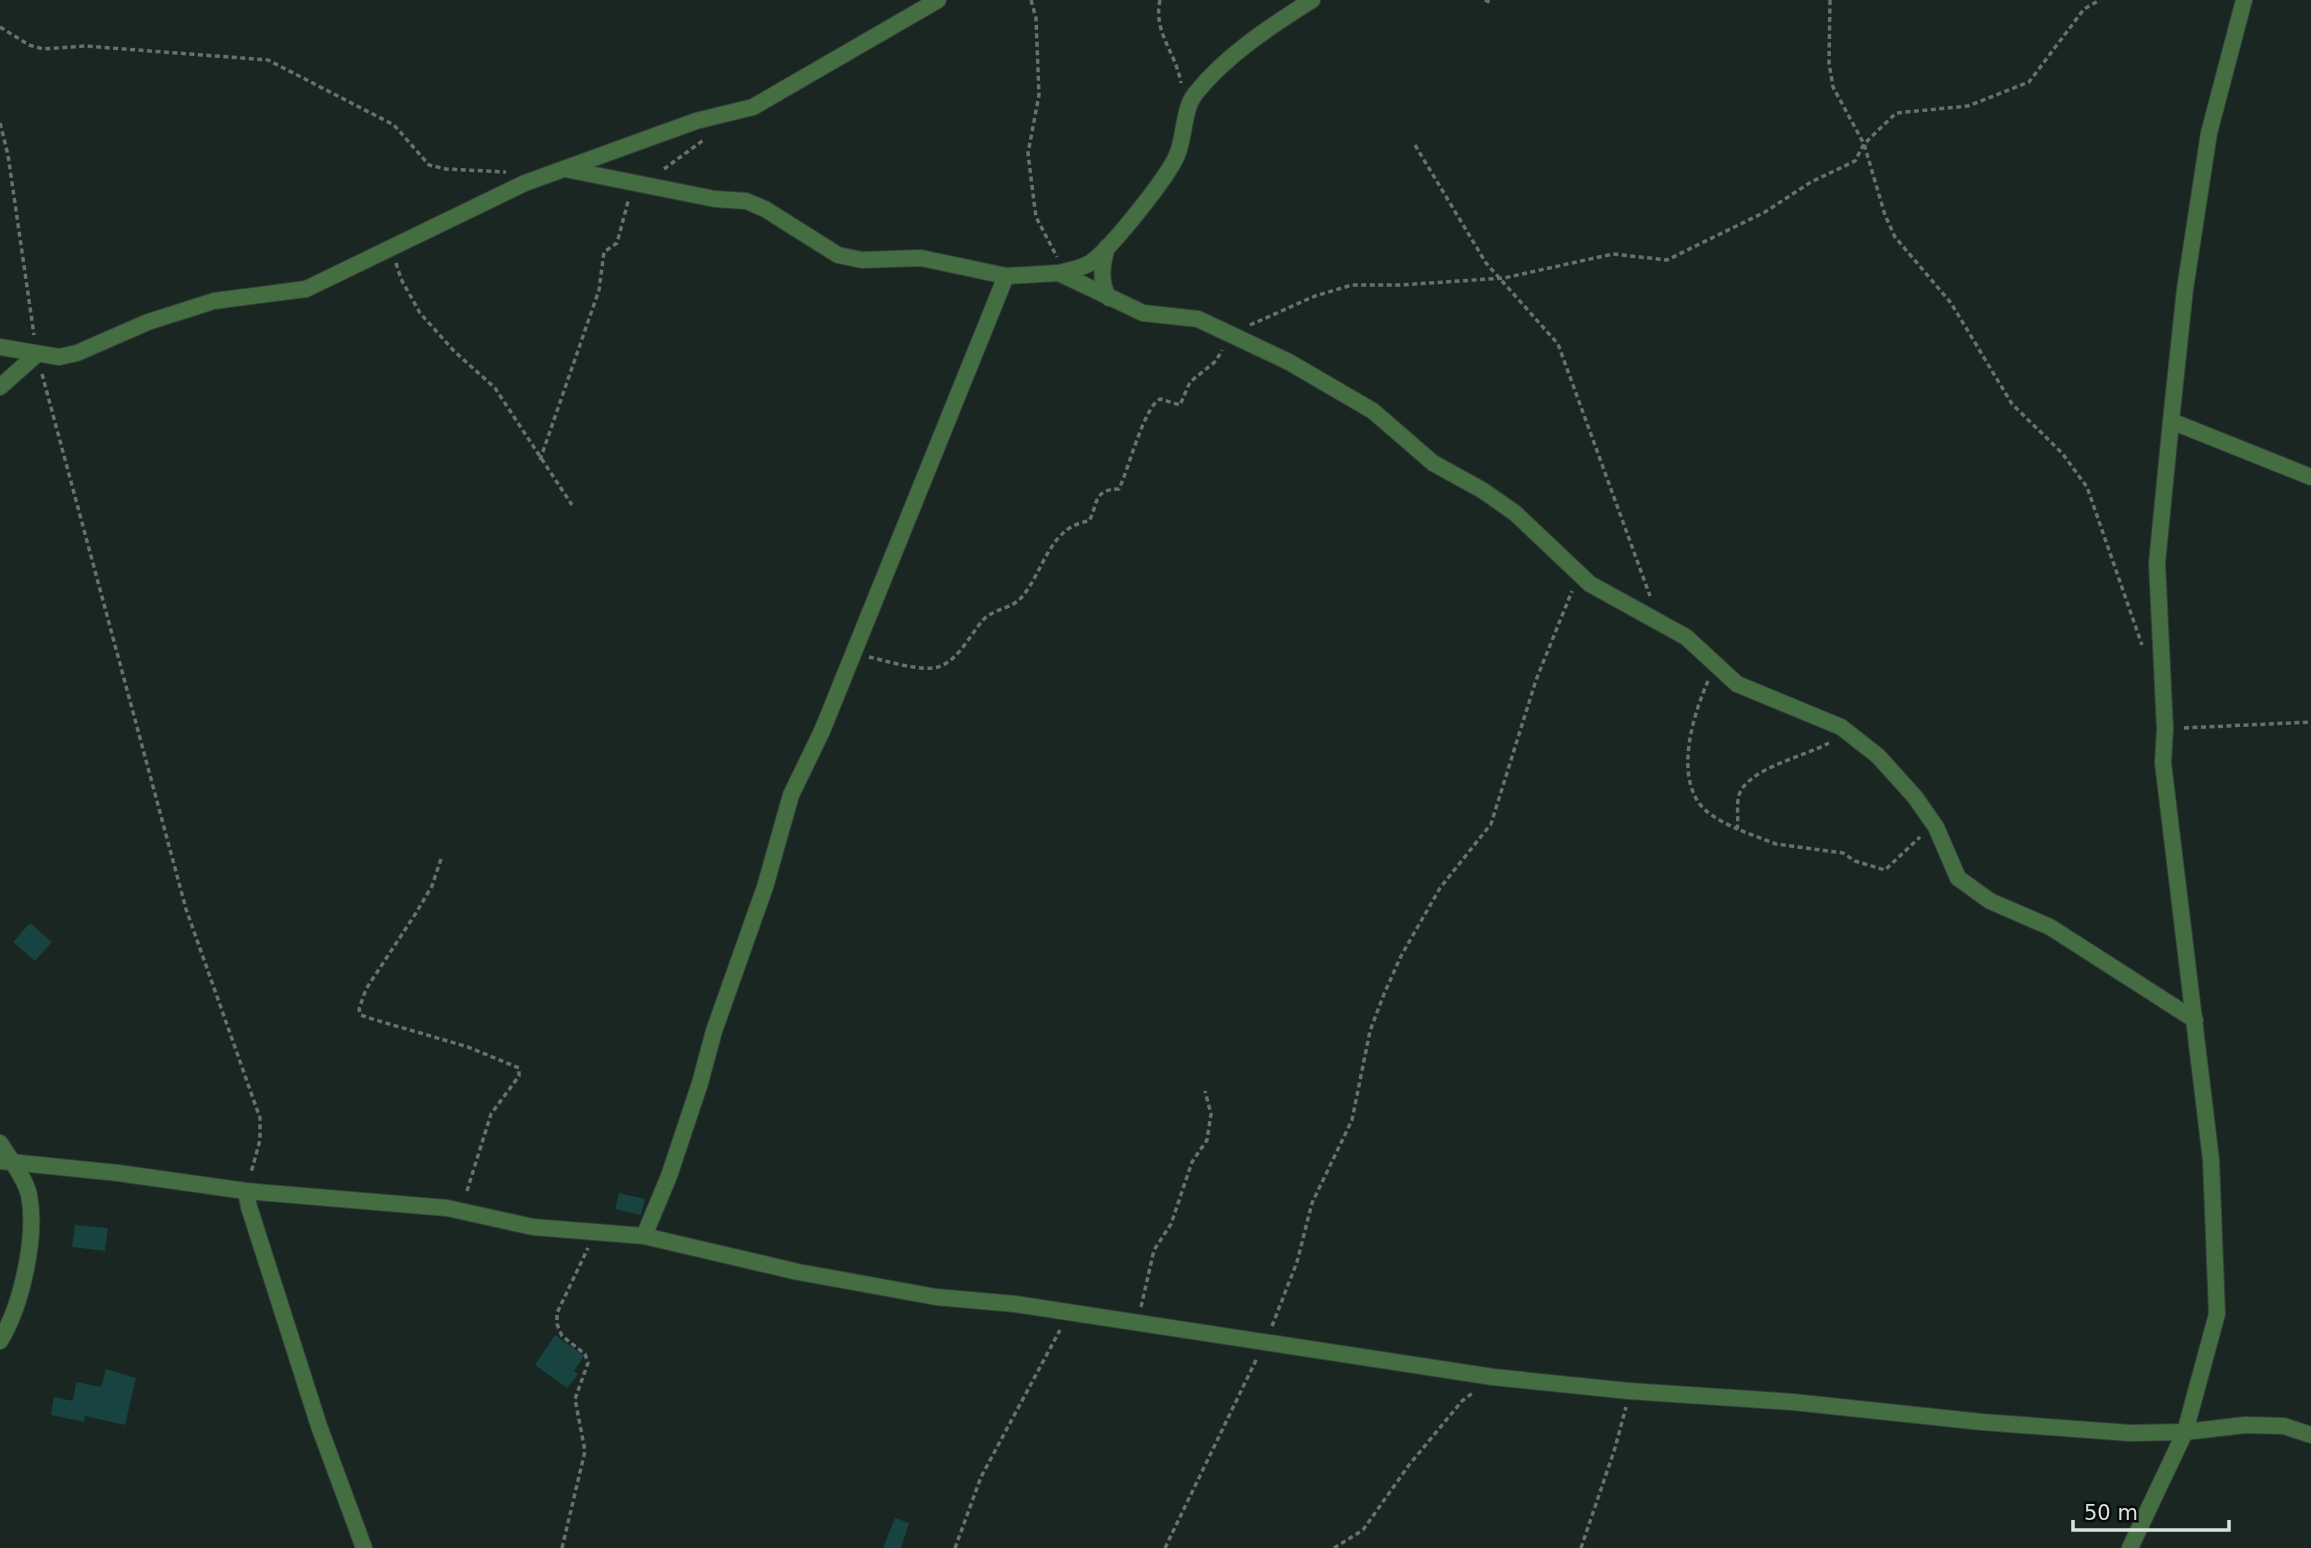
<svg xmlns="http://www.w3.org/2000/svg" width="2311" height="1548" viewBox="0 0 2311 1548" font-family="'DejaVu Sans',sans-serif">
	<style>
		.building { fill: #174341 }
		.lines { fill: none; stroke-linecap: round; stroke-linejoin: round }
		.minor-casing { stroke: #35403c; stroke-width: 18 }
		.path { stroke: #67726d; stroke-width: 3.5; stroke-dasharray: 5 3.5; stroke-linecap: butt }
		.minor { stroke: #456d42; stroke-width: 16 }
	</style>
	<rect width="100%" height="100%" fill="#1a2621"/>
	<g class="building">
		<path d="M30,923L52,942L35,961L13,942Z"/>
		<path d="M619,1193L645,1199L641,1215L615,1209Z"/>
		<path d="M75,1225L108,1228L105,1251L72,1247Z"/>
		<path d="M555,1335L584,1356L574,1371L578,1374L567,1388L535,1365Z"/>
		<path d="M106,1369L136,1378L125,1425L85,1416L84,1422L51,1415L54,1397L73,1401L76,1382L101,1387Z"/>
		<path d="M895,1518L909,1523L901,1548H883Z"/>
	</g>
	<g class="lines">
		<defs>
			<g id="minor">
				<path d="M565,169L715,199L746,201L765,209L838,255L862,260L921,258L1006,276L1059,273L1143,313L1198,319L1289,362L1373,411L1433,463L1482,490L1515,513L1590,584L1686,637L1737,684L1841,727L1878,756L1915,797L1936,827L1958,878L1990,901L2050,927L2195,1020"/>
				<path d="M1107,247C1102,265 1099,282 1109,298"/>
				<path d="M1059,273C1068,270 1081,269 1090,263C1109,251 1168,177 1177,155C1185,136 1183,110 1195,94C1226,55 1271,26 1312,0"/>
				<path d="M0,347L59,357L77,353L148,322L214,301L306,289L525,183L696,121L753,107L938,0"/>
				<path d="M0,387L37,354"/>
				<path d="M2171,421L2311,477"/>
				<path d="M0,1143C9,1158 25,1177 29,1195C37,1236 22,1305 0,1341"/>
				<path d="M0,1161L118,1173L246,1191L447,1208L533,1227L644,1236L798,1272L936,1297L1015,1304L1493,1377L1629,1391L1793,1402L1982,1422L2130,1433L2185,1432L2245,1425L2284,1426L2311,1435"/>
				<path d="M246,1191L249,1207L319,1426L364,1548"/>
				<path d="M644,1236L669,1176L700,1083L714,1031L765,887L791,795L822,731L1006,276"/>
				<path d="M2130,1548L2185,1432L2217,1314L2211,1160L2163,763L2165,729L2157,563L2171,421L2185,289L2209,133L2244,0"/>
			</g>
		</defs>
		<use href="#minor" class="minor-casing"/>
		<g class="path">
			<path d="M1031,0L1036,18L1039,95L1028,153L1032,186L1036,217L1057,257"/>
			<path d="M1160,0C1153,33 1175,50 1181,83"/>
			<path d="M1485,0L1491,3"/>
			<path d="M1830,0L1829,63L1833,87L1864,144L1885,215L1895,237L1951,303L2012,404L2062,453L2087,487L2142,645"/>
			<path d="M0,27L29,45L43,49L85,46L268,60L394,125L429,165L446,169L506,172"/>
			<path d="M0,123L8,155L34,335"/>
			<path d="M1415,145L1486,263L1558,344L1650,596"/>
			<path d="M664,169L705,139"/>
			<path d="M396,263L401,279L420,313L454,351L495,388L572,505"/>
			<path d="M1250,325L1315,296L1352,285H1400L1504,278L1613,254L1667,260L1765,212L1811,182L1855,161L1864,144L1896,113L1968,106L2029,82L2084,9L2100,0"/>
			<path d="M42,374L186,909L260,1118V1140L251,1173"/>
			<path d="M540,460L599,290L604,252L617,243L629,198"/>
			<path d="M869,657C886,661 923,672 938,667C958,661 970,635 983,620C993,609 1010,609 1020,599C1044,573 1048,527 1089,521C1098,506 1092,489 1119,489C1129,468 1144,407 1160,399L1180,405L1190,382L1216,361L1222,350"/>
			<path d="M1708,681C1694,713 1677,767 1697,800C1705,814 1723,822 1737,829"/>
			<path d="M2184,728L2311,722"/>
			<path d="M1829,743C1806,756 1748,768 1739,795C1736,805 1739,818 1737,829L1776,844L1843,853L1855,861L1885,870L1920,837"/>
			<path d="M441,859L432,886L416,913L366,989L359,1009L361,1015L369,1018L468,1047L519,1068V1076L491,1114L466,1194"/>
			<path d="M1141,1307L1154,1250L1171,1224L1192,1162L1207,1140L1211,1114L1205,1091"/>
			<path d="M1272,1326L1297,1262L1312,1203L1352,1120L1370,1031L1384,994L1401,956L1440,888L1491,824L1536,680L1572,591"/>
			<path d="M562,1548L585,1451L575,1399L588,1363L585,1354L562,1336L557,1324V1313L588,1248"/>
			<path d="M955,1548L981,1477L1060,1330"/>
			<path d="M1165,1548L1257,1358"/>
			<path d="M1334,1548L1363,1530L1409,1465L1462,1401L1474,1392"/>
			<path d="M1581,1548L1615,1448L1626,1407"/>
		</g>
		<use href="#minor" class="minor"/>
	</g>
	<path d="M2073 1520v10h156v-10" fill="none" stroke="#dbe3e0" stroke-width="3.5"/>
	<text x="2084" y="1520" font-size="21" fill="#dbe3e0" stroke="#080d0b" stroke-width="5" paint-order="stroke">50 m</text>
</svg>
